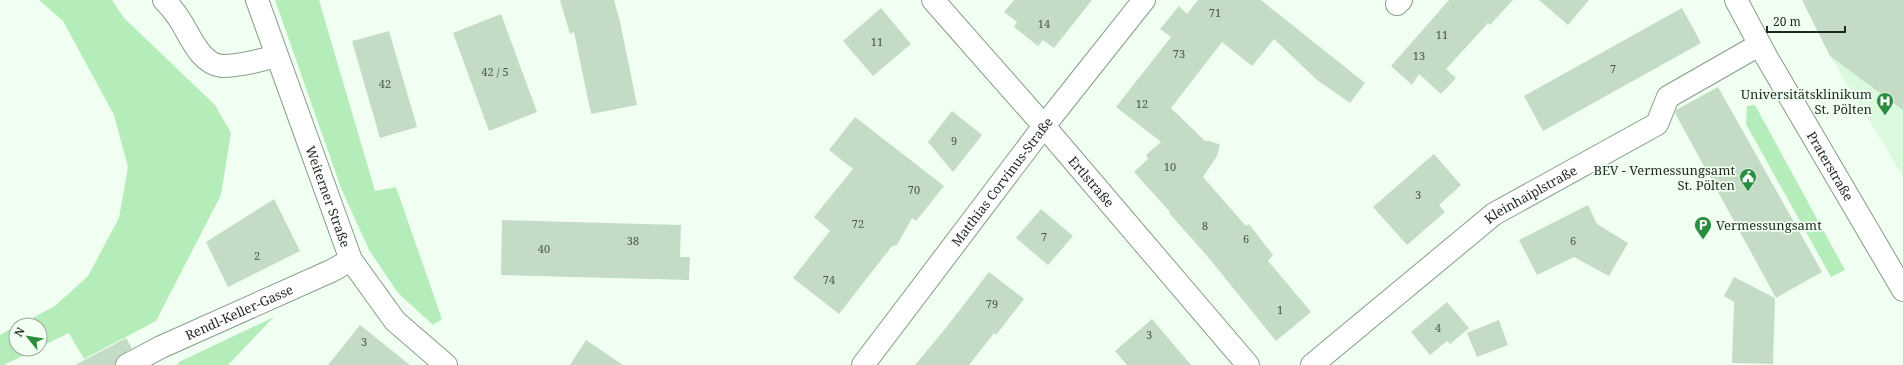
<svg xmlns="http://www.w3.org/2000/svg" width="1903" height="365" viewBox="0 0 1903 365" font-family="'Noto Serif',serif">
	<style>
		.built { fill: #daf9dd }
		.green { fill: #b5edba }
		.building { fill: #c4dcc6 }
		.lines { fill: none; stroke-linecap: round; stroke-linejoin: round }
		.minor-casing { stroke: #869d88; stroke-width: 24 }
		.major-casing { stroke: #869d88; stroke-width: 24 }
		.minor { stroke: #fff; stroke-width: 22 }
		.major { stroke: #fff; stroke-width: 22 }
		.labels { text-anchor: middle; stroke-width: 3.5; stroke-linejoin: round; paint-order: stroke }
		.number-label { font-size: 11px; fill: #48554a }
		.poi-label { font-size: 13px; fill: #1f2820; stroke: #f0fff1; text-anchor: end }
		.street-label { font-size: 13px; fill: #1f2820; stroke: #f0fff1 }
	</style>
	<rect width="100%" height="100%" fill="#f0fff1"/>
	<path class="built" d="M1802,0H1903V176L1830,56Z"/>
	<g class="green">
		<path d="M39,0H112L124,18L215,105L231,133L221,195L156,321L84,359L69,333L40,347V325H19L55,306L88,276L119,218L128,167L114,115L63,21Z"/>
		<path d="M275,0H319L375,191L396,187L442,319L433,325L398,293L369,250L341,188Z"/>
		<path d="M1755,105L1845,270L1831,277L1746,124L1747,106Z"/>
		<path d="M274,317L228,365H178L179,362Z"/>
		<path d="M16,326V349H37L4,365H0V335Z"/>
	</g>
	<g class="building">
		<path d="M560,0H614L620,22L637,105L591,114L574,32L570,34Z"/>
		<path d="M1014,0H1092L1054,48L1043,40L1038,46L1014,27L1017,22L1004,12Z"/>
		<path d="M1198,0H1261L1365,83L1350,103L1317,80L1274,39L1252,66L1222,42L1171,108L1205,141H1210L1220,145L1217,156L1203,177L1246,226L1249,224L1273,255L1268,261L1311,312L1276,341L1208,257L1169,213L1170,212L1134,172L1148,159L1146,155L1161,142L1116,107L1171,37L1160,29L1179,6L1187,14Z"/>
		<path d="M1449,0H1513L1490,25L1488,23L1446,69L1456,78L1441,94L1419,74L1412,85L1391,66Z"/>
		<path d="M1539,0H1589L1568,25Z"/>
		<path d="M1802,0H1903V110L1830,56Z"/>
		<path d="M881,8L911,44L873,76L843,41Z"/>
		<path d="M1682,8L1701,43L1543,131L1524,96Z"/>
		<path d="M501,14L537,112L489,131L453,33Z"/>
		<path d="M389,31L417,127L380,138L352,41Z"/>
		<path d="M1718,87L1822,272L1776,298L1675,113L1676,110Z"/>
		<path d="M952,111L982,135L953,172L928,142Z"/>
		<path d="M855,117L944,186L916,221L912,218L897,245L892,246L839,314L793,278L830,231L814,217L853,169L829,150Z"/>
		<path d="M1434,154L1461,185L1439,205L1445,212L1407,245L1373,207Z"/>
		<path d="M274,199L300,251L228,287L206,242Z"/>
		<path d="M1588,205L1597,224L1628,243L1609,276L1574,257L1537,275L1519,240Z"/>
		<path d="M1041,209L1073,236L1048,265L1016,238Z"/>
		<path d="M502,220L681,225L680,257H690L689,280L501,275Z"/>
		<path d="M989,272L1024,299L996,335L994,333L969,365H915L945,329Z"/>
		<path d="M1734,277L1775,298L1773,364L1732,363L1734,302L1724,296Z"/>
		<path d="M1447,302L1469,328L1450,344L1447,341L1430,355L1411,332Z"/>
		<path d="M1152,319L1191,365H1127L1115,351Z"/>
		<path d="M1499,320L1508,345L1477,357L1467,333Z"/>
		<path d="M360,325L410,365H328Z"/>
		<path d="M126,338L132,348L117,358L115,365H75Z"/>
		<path d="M586,340L623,365H570Z"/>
	</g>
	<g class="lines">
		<defs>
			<g id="minor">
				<path d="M164,0C169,5 174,11 178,17C189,32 199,64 222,66C240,66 259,61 276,56"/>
				<path id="s1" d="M257,0L351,260L395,321L446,365"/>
				<path id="s2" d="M933,0L1044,126L1248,365"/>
				<path d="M1397,4L1401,0"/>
				<path id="s3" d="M127,365L161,347L331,271L351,260"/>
				<path id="s4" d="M863,365L1044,126L1144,0"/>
				<path id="s5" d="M1312,365L1494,214L1657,124L1668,97L1759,45"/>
			</g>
			<g id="major">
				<path id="s6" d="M1736,0L1767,58L1903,290"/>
			</g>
		</defs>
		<use href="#minor" class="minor-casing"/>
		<use href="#major" class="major-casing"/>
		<use href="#minor" class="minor"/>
		<use href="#major" class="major"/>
	</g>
	<defs>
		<symbol id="hospital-pin" viewBox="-11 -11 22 30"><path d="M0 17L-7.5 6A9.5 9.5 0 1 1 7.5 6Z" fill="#2c8d41" stroke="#f0fff1"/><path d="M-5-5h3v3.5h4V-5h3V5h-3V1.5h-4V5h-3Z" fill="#fff"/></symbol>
		<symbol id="civic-pin" viewBox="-11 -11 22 30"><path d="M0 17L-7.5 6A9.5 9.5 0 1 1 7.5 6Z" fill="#2c8d41" stroke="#f0fff1"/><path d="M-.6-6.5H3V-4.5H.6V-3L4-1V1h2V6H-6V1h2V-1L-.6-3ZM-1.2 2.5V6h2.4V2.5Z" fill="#fff"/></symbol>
		<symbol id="parking-pin" viewBox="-11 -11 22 30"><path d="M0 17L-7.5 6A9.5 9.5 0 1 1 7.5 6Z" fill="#2c8d41" stroke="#f0fff1"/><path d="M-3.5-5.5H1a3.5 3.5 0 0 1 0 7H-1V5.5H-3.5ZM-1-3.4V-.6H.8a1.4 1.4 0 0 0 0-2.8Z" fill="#fff"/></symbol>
	</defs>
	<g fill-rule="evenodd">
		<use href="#hospital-pin" x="1875" y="91" width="20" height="27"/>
		<use href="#civic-pin" x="1738" y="167" width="20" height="27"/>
		<use href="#parking-pin" x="1693" y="215" width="20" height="27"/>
	</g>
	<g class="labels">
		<g class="number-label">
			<text x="1215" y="17">71</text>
			<text x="1044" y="28">14</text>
			<text x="1442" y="39">11</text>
			<text x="877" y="46">11</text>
			<text x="1179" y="58">73</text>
			<text x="1419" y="60">13</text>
			<text x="1613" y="73">7</text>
			<text x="495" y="76">42 / 5</text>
			<text x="385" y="88">42</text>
			<text x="1142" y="108">12</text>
			<text x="954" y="145">9</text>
			<text x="1170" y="171">10</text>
			<text x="914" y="194">70</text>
			<text x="1418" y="199">3</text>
			<text x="858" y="228">72</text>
			<text x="1205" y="230">8</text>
			<text x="1044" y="241">7</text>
			<text x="1246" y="243">6</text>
			<text x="633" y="245">38</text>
			<text x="1573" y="245">6</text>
			<text x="544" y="253">40</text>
			<text x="257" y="260">2</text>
			<text x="829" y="284">74</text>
			<text x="992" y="308">79</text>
			<text x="1280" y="314">1</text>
			<text x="1438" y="332">4</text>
			<text x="1149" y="339">3</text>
			<text x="364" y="346">3</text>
		</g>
		<g class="poi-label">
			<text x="1872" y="99">Universitätsklinikum<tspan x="1872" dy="15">St. Pölten</tspan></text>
			<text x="1735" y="175">BEV - Vermessungsamt<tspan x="1735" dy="15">St. Pölten</tspan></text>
			<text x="1716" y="230" text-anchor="start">Vermessungsamt</text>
		</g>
		<g class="street-label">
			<text dy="5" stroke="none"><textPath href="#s6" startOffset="191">Praterstraße</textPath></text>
			<text dy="5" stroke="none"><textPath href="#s4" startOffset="230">Matthias Corvinus-Straße</textPath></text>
			<text dy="5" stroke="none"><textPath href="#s2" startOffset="241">Ertlstraße</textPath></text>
			<text dy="5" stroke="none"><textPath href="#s5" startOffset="278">Kleinhaiplstraße</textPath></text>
			<text dy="5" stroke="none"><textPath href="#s1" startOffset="209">Weiterner Straße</textPath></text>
			<text dy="5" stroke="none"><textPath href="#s3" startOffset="124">Rendl-Keller-Gasse</textPath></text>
		</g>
	</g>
	<g transform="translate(28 337) rotate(300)"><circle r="19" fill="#f0fff1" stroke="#9ca99d"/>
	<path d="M0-3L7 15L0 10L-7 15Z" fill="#2c8d41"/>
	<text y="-6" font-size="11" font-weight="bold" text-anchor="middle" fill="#1f2820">N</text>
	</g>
	<path d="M1767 26v6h78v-6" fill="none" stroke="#1f2820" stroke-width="2"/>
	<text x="1773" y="26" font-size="12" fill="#1f2820" stroke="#f0fff1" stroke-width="3" paint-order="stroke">20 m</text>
</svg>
